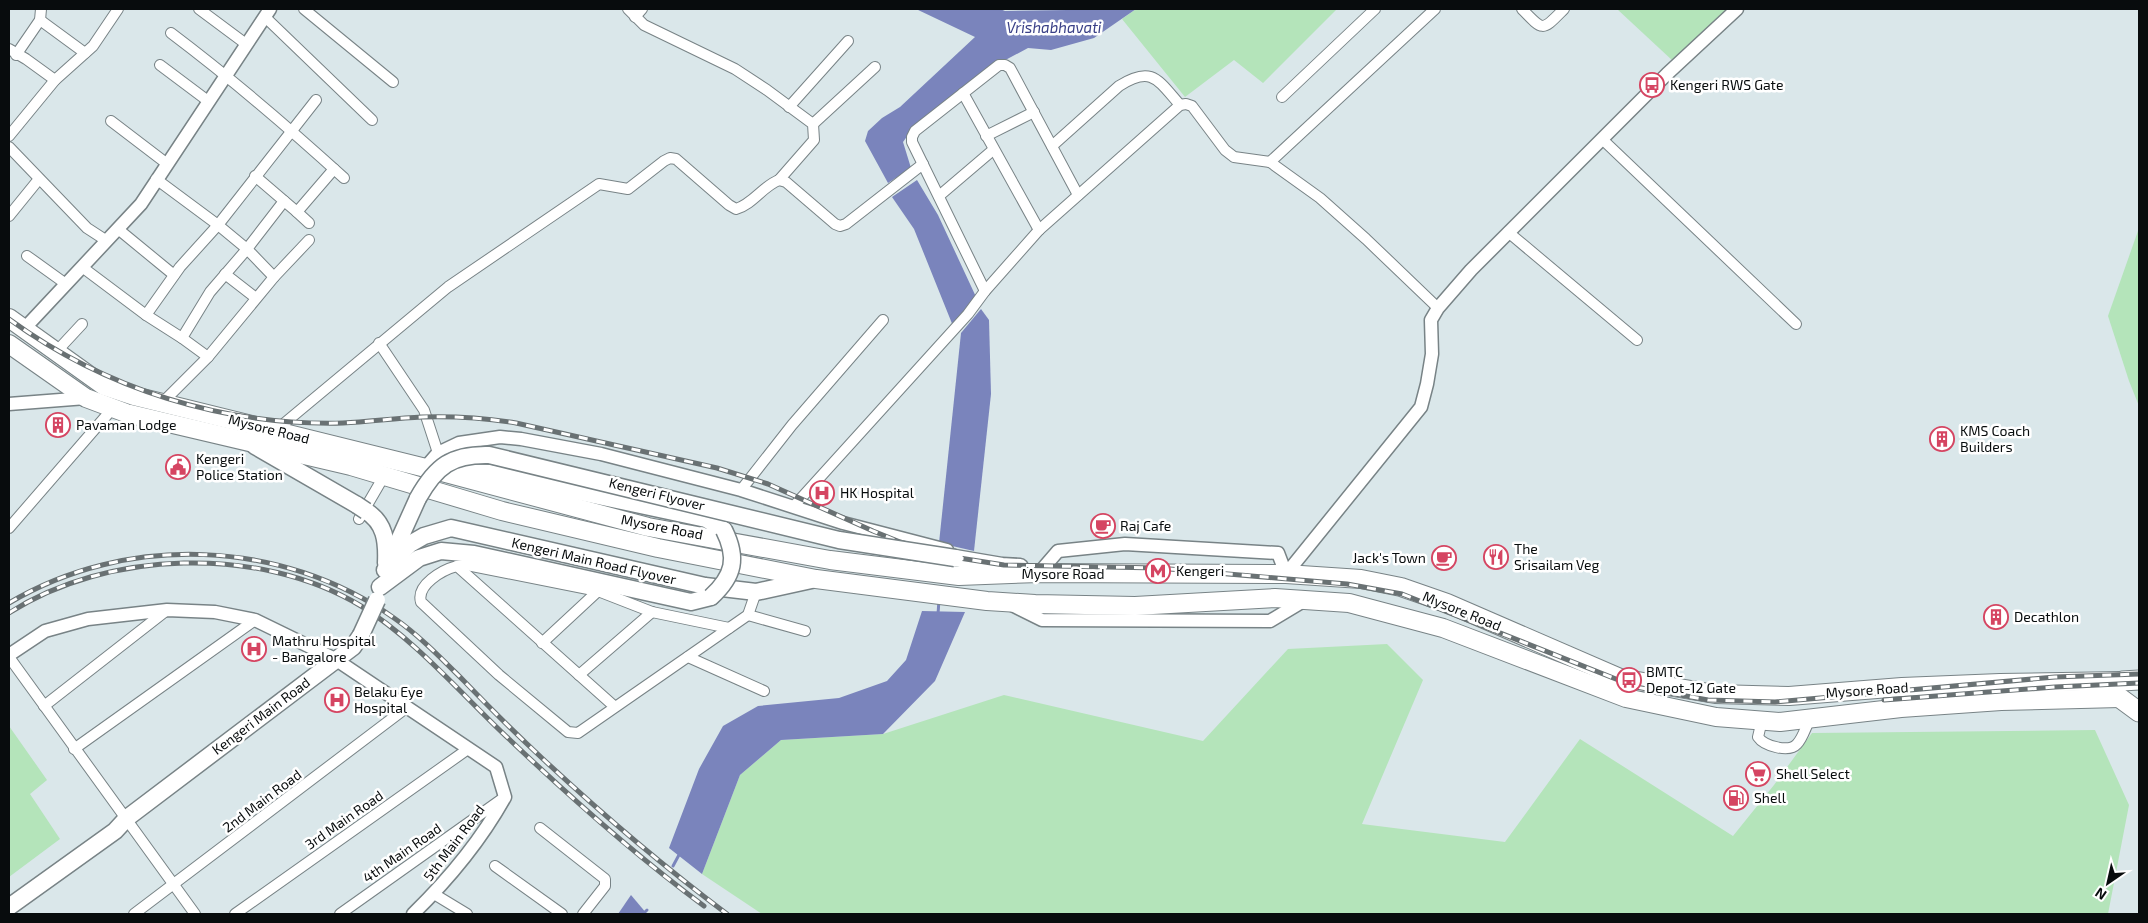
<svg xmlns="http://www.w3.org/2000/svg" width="2148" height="923" viewBox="0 0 2148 923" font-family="'Exo 2',sans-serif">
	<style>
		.green { fill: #b4e4ba }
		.water { fill: #7a84bc }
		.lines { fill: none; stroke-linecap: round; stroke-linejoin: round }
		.stream { stroke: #7a84bc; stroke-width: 3 }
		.minor-casing { stroke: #788386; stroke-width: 12 }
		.tertiary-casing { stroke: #788386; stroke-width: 15 }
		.primary-casing { stroke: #788386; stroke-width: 19 }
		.trunk-casing { stroke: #788386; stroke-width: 20 }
		.motorway-casing { stroke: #788386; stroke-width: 21 }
		.minor { stroke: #fff; stroke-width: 10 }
		.tertiary { stroke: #fff; stroke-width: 12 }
		.primary { stroke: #fff; stroke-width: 16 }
		.trunk { stroke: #fff; stroke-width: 18 }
		.motorway { stroke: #fff; stroke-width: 19 }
		.rail-casing { stroke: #697173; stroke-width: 5 }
		.rail { stroke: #fff; stroke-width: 3; stroke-dasharray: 9; stroke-linecap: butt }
		.primary-bridge-casing { stroke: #788386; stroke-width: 19; stroke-linecap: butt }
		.primary-bridge { stroke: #fff; stroke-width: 16 }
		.labels { text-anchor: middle; stroke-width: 5; stroke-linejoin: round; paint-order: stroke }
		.poi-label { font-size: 14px; fill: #080c0d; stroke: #fff; text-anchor: start }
		.street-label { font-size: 14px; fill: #080c0d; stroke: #fff }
		.water-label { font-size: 15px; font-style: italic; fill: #3a4087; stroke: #fff }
	</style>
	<rect width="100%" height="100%" fill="#dae7ea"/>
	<g class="green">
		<path d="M1136,9H1337L1263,83L1234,60L1185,97L1122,19Z"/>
		<path d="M1617,9H1729L1673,61Z"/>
		<path d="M2139,228V406L2129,381L2108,316Z"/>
		<path d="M1387,644L1423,680L1362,824L1505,842L1580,739L1733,836L1774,785L1812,733L2095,730L2129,805L2108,914H762L702,874L740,775L781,740L883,734L1004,695L1203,741L1288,649Z"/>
		<path d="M9,726L47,780L30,794L60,839L9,877Z"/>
	</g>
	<g class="water">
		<path d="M916,9H1000L1005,11L1136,9L1094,38L1051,50L1028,48L983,72L916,124L903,142L911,168L888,183L865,141L868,131L882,118L900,107L975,37Z"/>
		<path d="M917,180L938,215L977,299L953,326L914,229L892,197Z"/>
		<path d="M981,309L989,320L991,394L974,551L939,543L961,333Z"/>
		<path d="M922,611L965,612L935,681L883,734L781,740L740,775L702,874L669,848L699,769L723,726L758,706L839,698L887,681L906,660Z"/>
		<path d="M631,895L647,914H618Z"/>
	</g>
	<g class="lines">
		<g class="stream">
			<path d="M938,614L939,600"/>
			<path d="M673,866L680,853"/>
			<path d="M643,914L647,910"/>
		</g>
		<defs>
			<g id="minor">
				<path d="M199,9L246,44"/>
				<path d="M304,9L393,82"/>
				<path d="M628,9L644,25L735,69L767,90L813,124L814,140L779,180"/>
				<path d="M1522,9C1544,32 1542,31 1564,9"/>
				<path d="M265,17L372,120"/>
				<path d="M635,17L642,9"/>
				<path d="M40,20L85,53"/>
				<path d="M171,33C232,79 288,127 344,178"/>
				<path d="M9,49L26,59L55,80"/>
				<path d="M16,55L40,20L41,9"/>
				<path d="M160,65L208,101"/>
				<path d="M963,93L1039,230"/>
				<path d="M1282,97L1375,9"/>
				<path d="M789,107L848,41"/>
				<path d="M111,121L166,163"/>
				<path d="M813,124L875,67"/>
				<path d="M9,136L55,80L93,46L118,9"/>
				<path d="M986,136L1034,112"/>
				<path d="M1602,139L1796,324"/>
				<path d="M1052,146L1119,86C1152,65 1158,80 1180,105"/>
				<path d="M9,147L87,228L107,241"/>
				<path d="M1270,162L1435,9"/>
				<path d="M255,176L297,212L334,169"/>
				<path d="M156,179L218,225L247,249L274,277"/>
				<path d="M939,196L993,150"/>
				<path d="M297,212L309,223"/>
				<path d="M9,216L39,179"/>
				<path d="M118,229L174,275"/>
				<path d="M1508,232L1637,340"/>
				<path d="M27,256L66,284"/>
				<path d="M82,267L146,315L182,338L210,292L247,249L284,201"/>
				<path d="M225,274L256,298"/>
				<path d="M985,291L912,142V137L915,131L999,65H1005L1010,68L1078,195"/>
				<path d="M146,315L180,267L218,225L316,100"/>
				<path d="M182,338L208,357"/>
				<path d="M379,343L424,410L438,453"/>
				<path d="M56,352L82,324"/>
				<path d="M162,403L208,357L274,277L309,240"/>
				<path d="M275,431L448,287L599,184L628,189L664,161L670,158L676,159L729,205L736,209C753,204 763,186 779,180L786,182L835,224L840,226L846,224L923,164"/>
				<path d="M741,490L792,425L883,320"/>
				<path d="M794,506L968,314L985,291L1039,230L1180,105L1186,104L1192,106L1225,150L1234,157L1270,162L1320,198L1366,239L1438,308"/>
				<path d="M359,519L384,476"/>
				<path d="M9,528L113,408"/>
				<path d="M457,566L467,565L598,591"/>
				<path d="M748,615L805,631"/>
				<path d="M542,643L598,591L652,612L729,628"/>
				<path d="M9,657L195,914"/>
				<path d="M688,657L764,691"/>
				<path d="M579,675L652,612"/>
				<path d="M44,706L167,610"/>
				<path d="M615,707L457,566C442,570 416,585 421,602L499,675L568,732L578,733L748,615L756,592"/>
				<path d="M1762,720L1758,737C1764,746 1789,753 1797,744C1803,738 1806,726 1810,719"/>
				<path d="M74,749L255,620"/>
				<path d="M540,828L605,879V886L583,914"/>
				<path d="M495,866L562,914"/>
				<path d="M434,894L467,914"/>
				<path d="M134,914L406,708"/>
				<path d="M235,914L468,749"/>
				<path d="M340,914L502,799"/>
			</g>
			<g id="tertiary">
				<path d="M24,329L141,204L270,9"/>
				<path d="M9,404L86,398"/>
				<path d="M425,468L438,453L459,443L500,437L521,439L601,454L741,490L843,523L947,550"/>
				<path d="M1039,573L1058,551L1125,544L1278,553L1286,574L1421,407L1427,384L1432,354L1431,320L1438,308L1471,270L1667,74L1737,9"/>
				<path d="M1012,605L1042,620L1270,621L1305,600"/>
				<path d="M9,655L45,631L88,619L167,610L215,612L255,620L335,659L496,767L505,797C480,842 449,879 413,914"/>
			</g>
			<g id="primary">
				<path d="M255,446L357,505"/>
				<path d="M454,472L491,473L706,519L724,530"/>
				<path d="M366,511C385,523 387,541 386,563"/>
				<path d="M955,558L1002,566L1020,567"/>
				<path d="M390,560L418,498"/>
				<path d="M385,570L410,544L424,536L451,528L705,586L756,592L816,579"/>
				<path d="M380,587L419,558L441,551L474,554L691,602L711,597"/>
				<path d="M9,907L115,831L127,818L353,647L361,635"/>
			</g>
			<g id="trunk">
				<path d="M9,318L104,386L134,396L442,472L648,527L830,560L959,576L1039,573L1286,574L1361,579L1401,587L1447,603L1620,678L1715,694L1789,696L1902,687L2000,683L2122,681"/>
				<path d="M9,344L86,398L126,413L351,466L502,511L658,548L816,579L987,601L1035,604L1135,606L1275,598L1349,603L1443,628L1626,698L1716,717L1780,722L1901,708L2001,701L2120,698"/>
			</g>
			<g id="motorway">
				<path d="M2122,681L2139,680"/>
				<path d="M2120,698L2139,712"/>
			</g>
		</defs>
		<use href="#minor" class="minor-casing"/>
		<use href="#tertiary" class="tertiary-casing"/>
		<use href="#primary" class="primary-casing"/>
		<use href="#trunk" class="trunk-casing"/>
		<use href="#motorway" class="motorway-casing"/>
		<use href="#minor" class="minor"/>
		<use href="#tertiary" class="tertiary"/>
		<use href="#primary" class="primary"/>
		<use href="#trunk" class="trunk"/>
		<use href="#motorway" class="motorway"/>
		<defs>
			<g id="rail">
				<path d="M9,319C105,389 223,426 343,423C369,422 395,418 422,417C453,416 485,418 516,423L717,468L768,484L873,531L900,542L953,557L1004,565L1158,568L1347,584L1402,594L1636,687L1708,700L1775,702L2055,677L2139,674"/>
				<path d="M9,603C127,533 282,539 394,618C420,636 442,659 464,681C490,708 516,734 543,759C602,814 663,866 727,914"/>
				<path d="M9,613C107,550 260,545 361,606C415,639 463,696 509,739C571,798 635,855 704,906"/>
				<path d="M1884,700L2055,687L2139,683"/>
			</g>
		</defs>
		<use href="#rail" class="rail-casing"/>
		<use href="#rail" class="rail"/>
		<defs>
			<g id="primary-bridge">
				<path d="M418,498C436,466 452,454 489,455L839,540L955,558"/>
				<path d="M357,505L366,511"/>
				<path d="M711,597C734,576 738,558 724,530"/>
				<path d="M361,635L377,600"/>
			</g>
		</defs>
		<use href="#primary-bridge" class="primary-bridge-casing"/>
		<use href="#primary-bridge" class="primary-bridge"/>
	</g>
	<defs>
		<symbol id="bus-ring" viewBox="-11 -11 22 22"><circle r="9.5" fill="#fff" stroke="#d54562" stroke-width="1.5"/><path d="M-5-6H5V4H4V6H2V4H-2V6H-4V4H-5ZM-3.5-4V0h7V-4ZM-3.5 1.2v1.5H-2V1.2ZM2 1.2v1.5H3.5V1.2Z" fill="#d54562"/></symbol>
		<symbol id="building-ring" viewBox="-11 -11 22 22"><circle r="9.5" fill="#fff" stroke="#d54562" stroke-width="1.5"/><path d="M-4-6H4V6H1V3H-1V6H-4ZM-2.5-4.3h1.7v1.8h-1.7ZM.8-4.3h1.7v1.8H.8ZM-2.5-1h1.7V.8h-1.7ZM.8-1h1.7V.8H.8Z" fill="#d54562"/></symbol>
		<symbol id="civic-ring" viewBox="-11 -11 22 22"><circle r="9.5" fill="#fff" stroke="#d54562" stroke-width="1.5"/><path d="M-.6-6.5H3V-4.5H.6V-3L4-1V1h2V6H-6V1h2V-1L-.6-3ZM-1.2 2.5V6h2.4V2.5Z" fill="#d54562"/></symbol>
		<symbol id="hospital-ring" viewBox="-11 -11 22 22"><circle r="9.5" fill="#fff" stroke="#d54562" stroke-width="1.5"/><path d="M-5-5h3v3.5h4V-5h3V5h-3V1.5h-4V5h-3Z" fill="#d54562"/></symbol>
		<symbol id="cafe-ring" viewBox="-11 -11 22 22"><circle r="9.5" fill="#fff" stroke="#d54562" stroke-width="1.5"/><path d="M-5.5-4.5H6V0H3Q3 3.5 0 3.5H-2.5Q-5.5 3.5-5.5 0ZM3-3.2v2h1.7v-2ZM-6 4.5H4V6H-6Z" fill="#d54562"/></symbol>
		<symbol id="restaurant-ring" viewBox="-11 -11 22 22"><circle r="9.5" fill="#fff" stroke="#d54562" stroke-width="1.5"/><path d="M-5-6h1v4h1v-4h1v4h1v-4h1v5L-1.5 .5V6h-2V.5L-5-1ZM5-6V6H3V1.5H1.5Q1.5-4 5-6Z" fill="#d54562"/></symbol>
		<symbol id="metro-ring" viewBox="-11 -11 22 22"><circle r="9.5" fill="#fff" stroke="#d54562" stroke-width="1.5"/><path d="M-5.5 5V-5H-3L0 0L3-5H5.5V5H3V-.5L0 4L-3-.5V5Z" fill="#d54562"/></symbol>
		<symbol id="supermarket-ring" viewBox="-11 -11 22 22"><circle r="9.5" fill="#fff" stroke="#d54562" stroke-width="1.5"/><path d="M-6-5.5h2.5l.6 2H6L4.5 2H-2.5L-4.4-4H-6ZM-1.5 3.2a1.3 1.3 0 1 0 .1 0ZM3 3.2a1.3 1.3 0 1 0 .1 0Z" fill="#d54562"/></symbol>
		<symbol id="fuel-ring" viewBox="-11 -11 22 22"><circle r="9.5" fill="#fff" stroke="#d54562" stroke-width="1.5"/><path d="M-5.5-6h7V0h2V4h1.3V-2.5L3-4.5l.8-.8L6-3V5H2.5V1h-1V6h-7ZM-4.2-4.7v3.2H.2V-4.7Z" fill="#d54562"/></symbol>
	</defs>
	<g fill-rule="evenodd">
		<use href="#bus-ring" x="1638" y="71" width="28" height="28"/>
		<use href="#building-ring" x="44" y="411" width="28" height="28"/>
		<use href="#building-ring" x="1928" y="425" width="28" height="28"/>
		<use href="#civic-ring" x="164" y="453" width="28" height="28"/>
		<use href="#hospital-ring" x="808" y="479" width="28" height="28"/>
		<use href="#cafe-ring" x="1089" y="512" width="28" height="28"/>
		<use href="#restaurant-ring" x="1482" y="543" width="28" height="28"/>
		<use href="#cafe-ring" x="1430" y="544" width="28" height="28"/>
		<use href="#metro-ring" x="1144" y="557" width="28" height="28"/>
		<use href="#building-ring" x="1982" y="603" width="28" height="28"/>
		<use href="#hospital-ring" x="240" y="635" width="28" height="28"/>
		<use href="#bus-ring" x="1615" y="666" width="28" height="28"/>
		<use href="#hospital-ring" x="323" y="686" width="28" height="28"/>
		<use href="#supermarket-ring" x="1744" y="760" width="28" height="28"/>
		<use href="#fuel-ring" x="1722" y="784" width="28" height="28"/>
	</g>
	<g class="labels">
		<g class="poi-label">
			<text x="1670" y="90">Kengeri RWS Gate</text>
			<text x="76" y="430">Pavaman Lodge</text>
			<text x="1960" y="436">KMS Coach<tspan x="1960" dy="16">Builders</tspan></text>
			<text x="196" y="464">Kengeri<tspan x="196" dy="16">Police Station</tspan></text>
			<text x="840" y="498">HK Hospital</text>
			<text x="1120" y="531">Raj Cafe</text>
			<text x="1514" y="554">The<tspan x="1514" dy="16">Srisailam Veg</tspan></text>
			<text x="1426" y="563" text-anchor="end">Jack's Town</text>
			<text x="1176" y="576">Kengeri</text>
			<text x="2014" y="622">Decathlon</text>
			<text x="272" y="646">Mathru Hospital<tspan x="272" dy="16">- Bangalore</tspan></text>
			<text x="1646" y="677">BMTC<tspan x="1646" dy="16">Depot-12 Gate</tspan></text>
			<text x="354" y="697">Belaku Eye<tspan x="354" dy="16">Hospital</tspan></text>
			<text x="1776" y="779">Shell Select</text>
			<text x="1754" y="803">Shell</text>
		</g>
		<g class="street-label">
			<text transform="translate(269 429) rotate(14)" y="5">Mysore Road</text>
			<text transform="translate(657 494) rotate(14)" y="5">Kengeri Flyover</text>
			<text transform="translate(662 527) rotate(11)" y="5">Mysore Road</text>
			<text transform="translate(594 561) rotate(13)" y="5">Kengeri Main Road Flyover</text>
			<text x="1063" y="579">Mysore Road</text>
			<text transform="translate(1462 611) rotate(22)" y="5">Mysore Road</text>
			<text transform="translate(1867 690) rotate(-4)" y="5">Mysore Road</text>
			<text transform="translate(261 716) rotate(-37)" y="5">Kengeri Main Road</text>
			<text transform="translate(262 801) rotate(-37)" y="5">2nd Main Road</text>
			<text transform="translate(344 820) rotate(-35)" y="5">3rd Main Road</text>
			<text transform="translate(454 843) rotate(-53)" y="5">5th Main Road</text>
			<text transform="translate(402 853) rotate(-35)" y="5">4th Main Road</text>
		</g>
		<g class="water-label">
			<text x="1054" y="33">Vrishabhavati</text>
		</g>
	</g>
	<rect width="2148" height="923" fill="none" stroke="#080c0d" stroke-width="20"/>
	<g transform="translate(2108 883) rotate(214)" stroke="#ffffff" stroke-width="4" paint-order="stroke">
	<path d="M0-4L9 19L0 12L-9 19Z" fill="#080c0d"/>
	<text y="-8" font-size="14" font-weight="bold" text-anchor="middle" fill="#080c0d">N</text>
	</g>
</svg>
